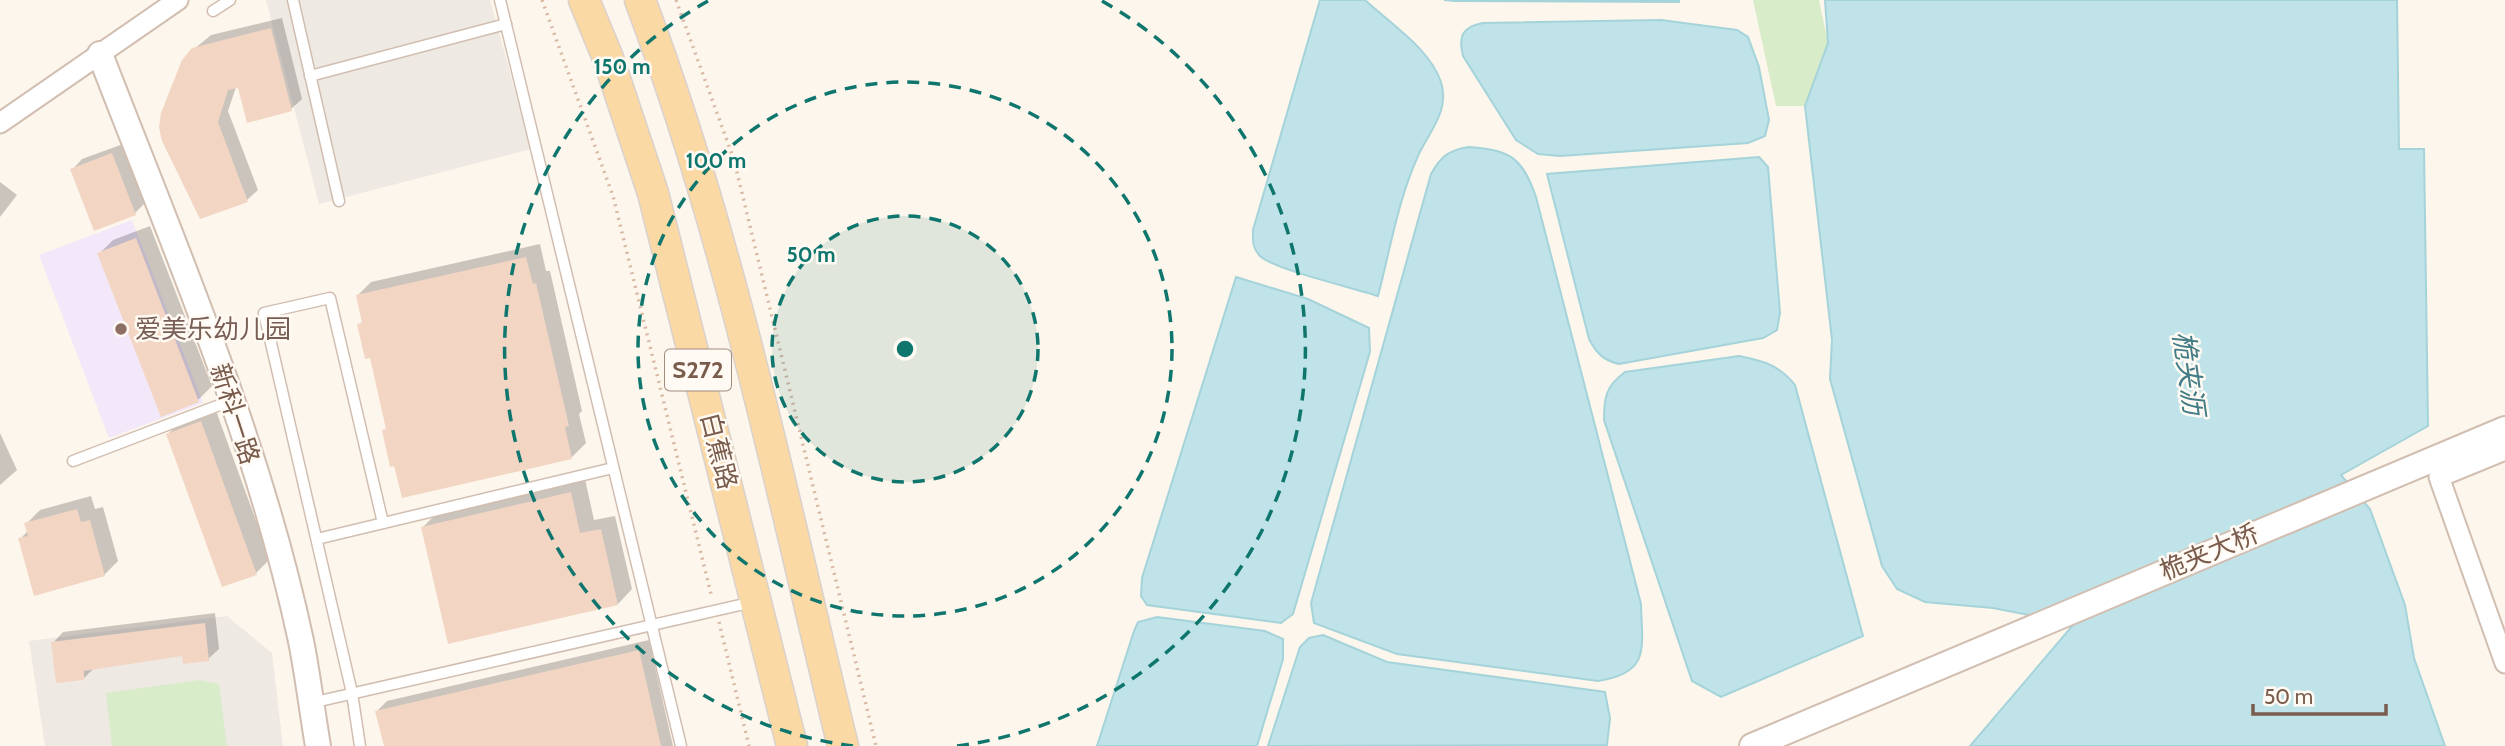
<svg xmlns="http://www.w3.org/2000/svg" width="2505" height="746" viewBox="0 0 2505 746" font-family="Cabin,'Noto Sans SC',sans-serif">
	<style>
		.industrial { fill: #efe9e4 }
		.education { fill: #f3e8fa }
		.green { fill: #d8ecc9 }
		.water { fill: #bfe3e8; stroke: #a5d3da; stroke-width: 2 }
		.shadow { fill: #0003 }
		.building { fill: #f3d5c3 }
		.lines { fill: none; stroke-linecap: round; stroke-linejoin: round }
		.service-casing { stroke: #d1beb0; stroke-width: 13 }
		.minor-casing { stroke: #d1beb0; stroke-width: 23 }
		.tertiary-casing { stroke: #d1beb0; stroke-width: 28 }
		.primary-casing { stroke: #dad1cd; stroke-width: 33 }
		.path { stroke: #d9b8a5; stroke-width: 3.5; stroke-dasharray: 2 5; stroke-linecap: butt }
		.service { stroke: #fff; stroke-width: 10 }
		.minor { stroke: #fff; stroke-width: 19 }
		.tertiary { stroke: #fff; stroke-width: 24 }
		.primary { stroke: #fbd9a5; stroke-width: 30 }
		.ring { fill: none; stroke: #0f766e; stroke-width: 3.5; stroke-dasharray: 12 9 }
		.education-dot { fill: #8d6e63; stroke: #fffaf3; stroke-width: 2.5 }
		.labels { text-anchor: middle; stroke-width: 5; stroke-linejoin: round; paint-order: stroke }
		.shield { fill: #fffaf3; stroke: #a28b7f; stroke-width: 2 }
		.shield-label { font-size: 24px; font-weight: bold; fill: #7a5c4d }
		.education-label { font-size: 26px; fill: #785e54; stroke: #fffaf3; text-anchor: start }
		.street-label { font-size: 26px; fill: #7a5c4d; stroke: #fffaf3 }
		.water-label { font-size: 28px; font-style: italic; fill: #437c86; stroke: #fffaf3 }
		.centre { fill: #0f766e; stroke: #fffaf3; stroke-width: 3.5 }
		.ring-label { font-size: 21px; text-anchor: middle; font-weight: bold; fill: #0f766e; stroke: #fffaf3; stroke-width: 5; stroke-linejoin: round; paint-order: stroke }
	</style>
	<rect width="100%" height="100%" fill="#fdf6ec"/>
	<g class="industrial">
		<path d="M266,0H490L531,149L319,204Z"/>
		<path d="M227,616L272,653L283,746H45L29,641Z"/>
	</g>
	<path class="education" d="M132,220L203,403L109,438L39,255Z"/>
	<g class="green">
		<path d="M1753,0H1819L1828,43L1805,106H1776Z"/>
		<path d="M199,680L219,684L227,746H112L106,693Z"/>
	</g>
	<g class="water">
		<path d="M1320,0H1365C1390,23 1430,49 1441,82C1450,112 1429,131 1418,156C1398,200 1390,250 1378,296C1354,288 1275,270 1260,256C1252,248 1253,240 1253,230Z"/>
		<path d="M1444,0H1679V2L1455,1Z"/>
		<path d="M1825,0H2397L2399,149H2424L2428,426L2341,475L2370,509L2405,605L2414,658L2445,746H1970L2074,624L1993,608L1925,602L1897,589L1882,566L1830,379L1832,340L1805,106L1828,43Z"/>
		<path d="M1661,20L1737,30L1748,37L1759,67L1769,120L1765,136L1748,143L1560,156L1538,154L1516,140L1463,56C1458,36 1462,27 1483,23Z"/>
		<path d="M1469,147C1510,150 1522,157 1536,197L1641,604C1642,648 1651,673 1598,681L1397,654L1314,623L1311,603L1431,174C1441,156 1449,150 1469,147Z"/>
		<path d="M1759,157L1768,167L1780,313L1777,330L1763,338L1619,364C1603,360 1597,354 1589,339L1547,174Z"/>
		<path d="M1236,277L1308,299L1369,328L1370,352L1293,614L1281,623L1147,605L1141,596L1142,578Z"/>
		<path d="M1739,356C1764,361 1779,365 1795,385L1863,636L1721,697L1692,681L1604,420C1604,397 1606,386 1625,372Z"/>
		<path d="M1157,617L1265,631L1283,639V659L1257,746H1097L1134,631L1138,622Z"/>
		<path d="M1323,635L1387,662L1605,692L1610,718L1607,745L1268,746L1300,647L1309,638Z"/>
	</g>
	<g class="shadow">
		<path d="M282,18L302,99L291,109L236,87L228,111L258,190L247,200L188,54L211,35Z"/>
		<path d="M123,144L145,203L135,213L72,170L82,159Z"/>
		<path d="M0,182L17,195L0,217Z"/>
		<path d="M150,226L212,386L198,400L99,254L113,240Z"/>
		<path d="M540,244L546,271H550L582,411L579,414L586,443L572,457L384,431L387,427L371,356L359,325L363,321L357,296L371,282Z"/>
		<path d="M215,408L270,559L256,573L168,434L182,420Z"/>
		<path d="M0,433L17,470L0,485Z"/>
		<path d="M585,479L594,520L615,516L632,589L618,604L423,527L437,513Z"/>
		<path d="M91,496L95,509L103,507L118,561L104,575L20,539L28,531L26,524L40,510Z"/>
		<path d="M215,613L219,649L208,659L183,654L94,668L83,679L53,643L63,632Z"/>
		<path d="M649,640L673,746H385L377,711L387,701Z"/>
	</g>
	<g class="building">
		<path d="M271,28L292,111L247,123L238,88L228,90L218,122L248,202L200,219L162,141L159,127L161,113L182,60L192,48Z"/>
		<path d="M112,153L136,215L94,231L70,169Z"/>
		<path d="M136,238L199,402L161,417L97,253Z"/>
		<path d="M526,257L533,284L536,283L569,426L565,427L572,459L402,498L394,466L390,467L382,430L386,429L370,358L365,359L357,324L362,323L356,295Z"/>
		<path d="M201,421L257,575L222,587L166,434Z"/>
		<path d="M571,492L580,533L601,529L618,605L448,644L421,527Z"/>
		<path d="M77,509L81,522L90,520L105,576L34,596L18,538L28,536L24,523Z"/>
		<path d="M205,623L209,661L183,664L182,656L84,671V680L56,683L51,642Z"/>
		<path d="M639,650L661,746H384L375,711Z"/>
	</g>
	<g class="lines">
		<defs>
			<g id="service">
				<path d="M293,0L339,201"/>
				<path d="M500,0L681,746"/>
				<path d="M213,11L230,0"/>
				<path d="M310,76L506,24"/>
				<path d="M73,461L230,401"/>
				<path d="M317,539L613,468"/>
				<path d="M311,703L753,602"/>
				<path d="M360,746L352,693L264,313L330,298L383,523"/>
			</g>
			<g id="minor">
				<path d="M0,123L178,0"/>
				<path d="M2505,450L2439,477L2505,663"/>
			</g>
			<g id="tertiary">
				<path d="M100,54C174,246 258,439 301,641C308,676 312,711 318,746"/>
				<path d="M1752,746L2505,429"/>
			</g>
			<g id="primary">
				<path d="M584,0L608,58L653,193L792,746"/>
				<path d="M640,0C731,241 782,496 843,746"/>
			</g>
		</defs>
		<use href="#service" class="service-casing"/>
		<use href="#minor" class="minor-casing"/>
		<use href="#tertiary" class="tertiary-casing"/>
		<use href="#primary" class="primary-casing"/>
		<g class="path">
			<path d="M542,0L613,196L712,598"/>
			<path d="M676,0L734,160L876,746"/>
			<path d="M719,622L749,746"/>
		</g>
		<use href="#service" class="service"/>
		<use href="#minor" class="minor"/>
		<use href="#tertiary" class="tertiary"/>
		<use href="#primary" class="primary"/>
	</g>
	<circle cx="905" cy="349" r="133" fill="#0f766e" fill-opacity=".12"/>
	<g class="ring">
		<circle cx="905" cy="349" r="133"/>
		<circle cx="905" cy="349" r="267"/>
		<path d="M853 746A400 400 0 0 1 708 1M1102 1A400 400 0 0 1 957 746"/>
	</g>
	<circle class="education-dot" cx="121" cy="329" r="7"/>
	<g class="labels">
		<rect class="shield" x="665" y="349.5" width="66" height="41" rx="5"/>
		<g class="shield-label">
			<text x="698" y="378">S272</text>
		</g>
		<g class="education-label">
			<text x="135" y="338">爱美乐幼儿园</text>
		</g>
		<g class="street-label">
			<text transform="translate(235 414) rotate(72)" y="9">新科一路</text>
			<text transform="translate(719 451) rotate(76)" y="9">白蕉路</text>
			<text transform="translate(2209 552) rotate(-23)" y="9">桅夹大桥</text>
		</g>
		<g class="water-label">
			<text transform="translate(2189 373) rotate(82)" y="10">桅夹沥</text>
		</g>
	</g>
	<circle cx="905" cy="349" r="10" class="centre"/>
	<g class="ring-label">
		<text x="622" y="74">150 m</text>
		<text x="716" y="168">100 m</text>
		<text x="811" y="262">50 m</text>
	</g>
	<path d="M2253 704v10h133v-10" fill="none" stroke="#7a5c4d" stroke-width="3.5"/>
	<text x="2264" y="704" font-size="21" fill="#7a5c4d" stroke="#fffaf3" stroke-width="5" paint-order="stroke">50 m</text>
</svg>
